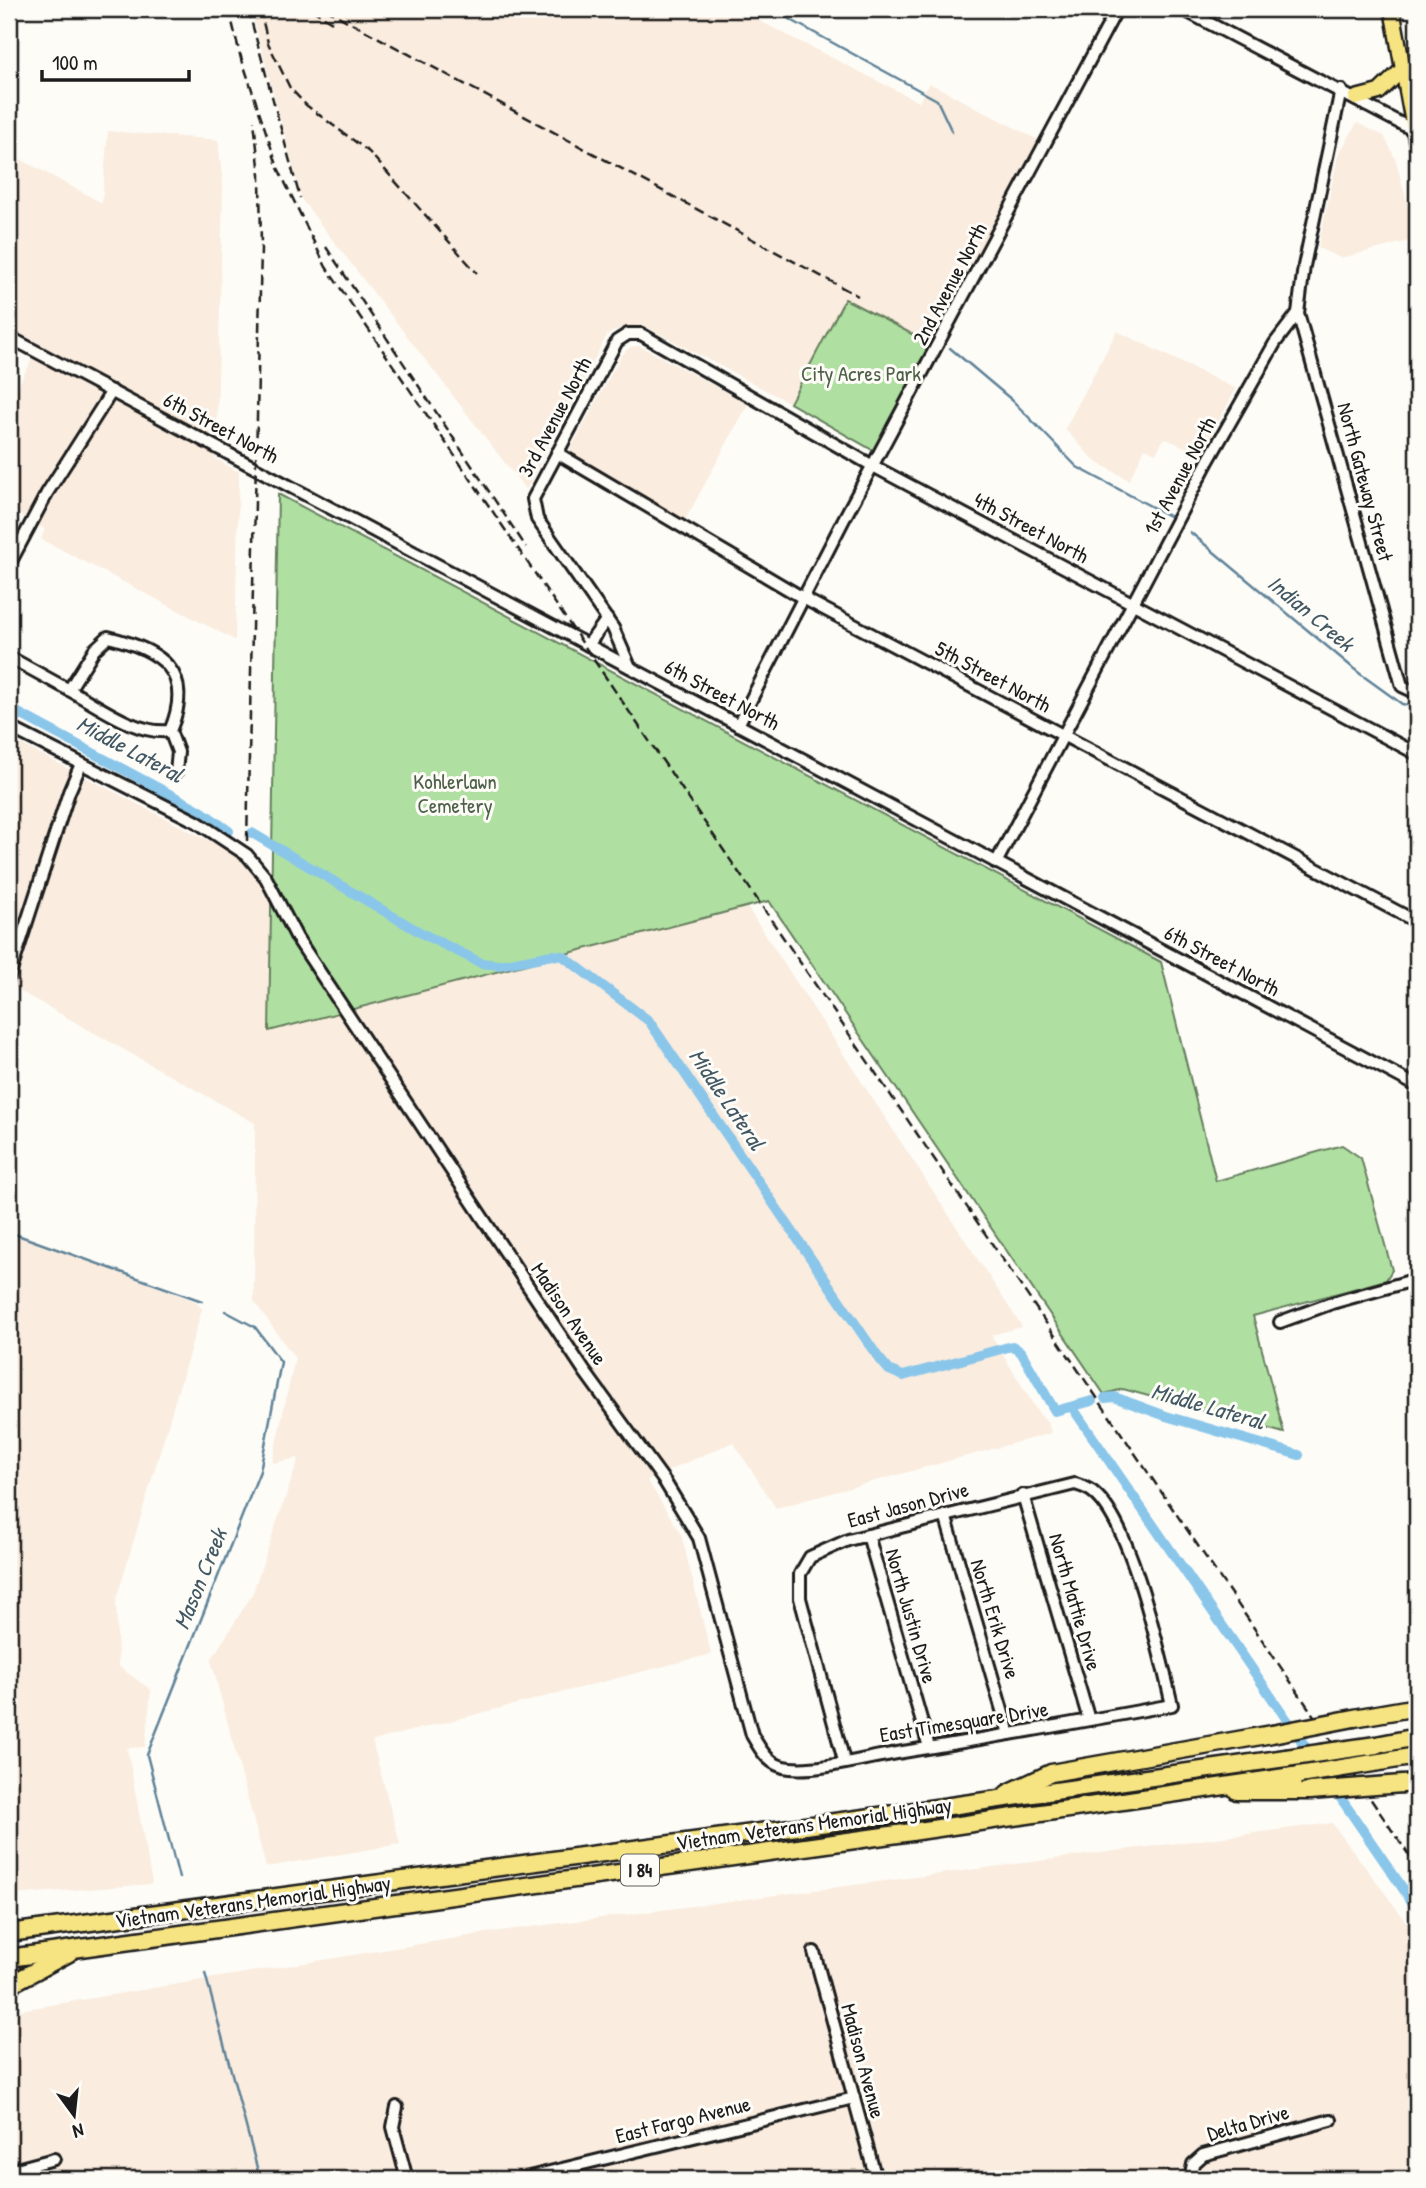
<svg xmlns="http://www.w3.org/2000/svg" width="1426" height="2188" viewBox="0 0 1426 2188" font-family="'Patrick Hand',sans-serif">
	<style>
		.built { fill: #faecde }
		.green { fill: #afe0a1; stroke: #667e5e; stroke-width: 2 }
		.lines { fill: none; stroke-linecap: round; stroke-linejoin: round }
		.stream { stroke: #5e8298; stroke-width: 2.5 }
		.canal { stroke: #8ac6ea; stroke-width: 10 }
		.minor-casing { stroke: #1c1c1c; stroke-width: 16 }
		.major-casing { stroke: #1c1c1c; stroke-width: 19 }
		.highway-casing { stroke: #1c1c1c; stroke-width: 21 }
		.minor { stroke: #fdfcf7; stroke-width: 10 }
		.major { stroke: #f6e381; stroke-width: 14 }
		.highway { stroke: #f6e381; stroke-width: 16 }
		.rail { stroke: #1c1c1c; stroke-width: 2.5; stroke-dasharray: 10 5; stroke-linecap: butt }
		.highway-bridge-casing { stroke: #1c1c1c; stroke-width: 21; stroke-linecap: butt }
		.highway-bridge { stroke: #f6e381; stroke-width: 16 }
		.labels { text-anchor: middle; stroke-width: 6; stroke-linejoin: round; paint-order: stroke }
		.shield { fill: #fdfcf7; stroke: #605f5e; stroke-width: 2 }
		.shield-label { font-size: 19px; font-weight: bold; fill: #1c1c1c }
		.street-label { font-size: 21px; fill: #1c1c1c; stroke: #fdfcf7 }
		.park-label { font-size: 21px; fill: #4f614b; stroke: #fdfcf7 }
		.water-label { font-size: 23px; font-style: italic; fill: #425864; stroke: #fdfcf7 }
	</style>
	<rect width="100%" height="100%" fill="#fdfcf7"/>
	<filter id="ink" filterUnits="userSpaceOnUse"><feTurbulence type="fractalNoise" baseFrequency=".0143" numOctaves="2"/><feDisplacementMap in="SourceGraphic" scale="14" xChannelSelector="R" yChannelSelector="G"/><feConvolveMatrix kernelMatrix="1 2 1 2 8 2 1 2 1" color-interpolation-filters="sRGB"/></filter>
	<g filter="url(#ink)">
		<g class="built">
			<path d="M251,9H736L919,102L929,83L1040,141L933,345L845,299L790,403L643,325L621,328L607,335L526,490L302,200Z"/>
			<path d="M1357,123L1384,136L1395,158L1417,239L1341,258L1318,248L1338,156Z"/>
			<path d="M108,131L218,140L223,186L216,459L239,472L235,640L41,539L45,529L9,509V404L40,344L9,328V153L102,203Z"/>
			<path d="M1117,331L1236,389L1201,454L1164,438L1156,453L1145,448L1129,480L1095,461L1065,429Z"/>
			<path d="M640,346L748,404L683,524L564,461L621,356L630,347Z"/>
			<path d="M9,738L272,873L270,1030L747,907L1022,1327L991,1335L1039,1414L1048,1423L1051,1433L776,1508L733,1442L647,1480L681,1534L711,1654L372,1741L400,1844L266,1867L211,1660L252,1595L299,1458L272,1463L295,1358L254,1301L255,1123L9,985Z"/>
			<path d="M9,1230L195,1301L202,1309L116,1600L118,1666L151,1690L145,1747L127,1748L152,1884L9,1895Z"/>
			<path d="M1332,1823L1417,1936V2179H9V2012L493,1932Z"/>
		</g>
		<g class="green">
			<path d="M845,299L933,345L876,452L790,403Z"/>
			<path d="M278,494L1161,962L1216,1181L1342,1145L1361,1158L1392,1270L1386,1280L1253,1316L1284,1433L1123,1389L1104,1394L769,901L269,1031Z"/>
		</g>
		<g class="lines">
			<g class="stream">
				<path d="M771,9L937,100L952,132"/>
				<path d="M950,348L1013,401L1077,467L1171,517"/>
				<path d="M1190,532L1359,673L1402,704L1417,707"/>
				<path d="M9,1232L202,1301"/>
				<path d="M179,1878L147,1755L260,1471L281,1362L255,1327L225,1311"/>
				<path d="M205,1973L260,2179"/>
			</g>
			<g class="canal">
				<path d="M9,708L201,811L229,831"/>
				<path d="M252,833L423,934L481,963L499,965L552,955L563,956L649,1021L878,1357L889,1370L903,1376L1012,1346L1021,1352L1055,1411L1092,1401"/>
				<path d="M1105,1398L1114,1397L1166,1416L1299,1455"/>
				<path d="M1072,1407L1417,1909"/>
			</g>
			<defs>
				<g id="minor">
					<path d="M1182,9L1417,132"/>
					<path d="M1298,313L1402,686L1417,693"/>
					<path d="M9,337L1417,1086"/>
					<path d="M557,453L803,598L1417,922"/>
					<path d="M9,565L47,493L112,391"/>
					<path d="M108,637C162,650 195,672 170,731C136,735 99,706 69,690L94,650Z"/>
					<path d="M588,645L607,619"/>
					<path d="M9,657L69,690"/>
					<path d="M630,667L613,628L537,519L533,499L617,341L628,334H641L873,466L1417,754"/>
					<path d="M738,725L845,517L1117,9"/>
					<path d="M9,727L197,822L247,855L266,878L297,938L585,1372L665,1482L699,1538L752,1735C761,1751 770,1767 790,1768C821,1771 865,1758 897,1753C989,1738 1080,1722 1172,1705C1160,1655 1132,1524 1094,1493C1089,1488 1081,1486 1075,1484L848,1540L810,1557L800,1574V1598L844,1761"/>
					<path d="M170,731L178,752L176,772"/>
					<path d="M996,863L1208,461L1275,343L1298,313L1304,266L1341,90"/>
					<path d="M9,977L69,792L81,764"/>
					<path d="M1280,1322L1332,1303L1417,1279"/>
					<path d="M1023,1495L1089,1720"/>
					<path d="M945,1515L1009,1734"/>
					<path d="M868,1535L929,1747"/>
					<path d="M814,1952L876,2179"/>
					<path d="M397,2107L393,2127L407,2179"/>
					<path d="M9,2171L54,2159"/>
					<path d="M521,2179L854,2098"/>
					<path d="M1190,2179L1193,2164L1203,2155L1331,2120"/>
				</g>
				<g id="major">
					<path d="M1392,9L1417,145"/>
					<path d="M1356,98L1379,92L1403,69"/>
				</g>
				<g id="highway">
					<path d="M1354,1718L1417,1707"/>
					<path d="M1376,1745L1417,1737"/>
					<path d="M1386,1761L1417,1756"/>
					<path d="M1402,1784L1417,1783"/>
					<path d="M1237,1791H1310"/>
					<path d="M1008,1793L1051,1773L1272,1734"/>
					<path d="M9,1933L894,1814L1286,1758"/>
					<path d="M9,1958L898,1834L1299,1775"/>
					<path d="M9,1985L69,1953"/>
				</g>
			</defs>
			<use href="#minor" class="minor-casing"/>
			<use href="#major" class="major-casing"/>
			<use href="#highway" class="highway-casing"/>
			<use href="#minor" class="minor"/>
			<use href="#major" class="major"/>
			<use href="#highway" class="highway"/>
			<g class="rail">
				<path d="M229,9L242,63"/>
				<path d="M248,9L300,198"/>
				<path d="M260,9L268,43L290,88L306,105L369,152L477,273"/>
				<path d="M311,9L332,22"/>
				<path d="M325,9L858,296"/>
				<path d="M240,54L278,168L326,267L1417,1867"/>
				<path d="M326,247L526,547"/>
				<path d="M247,841L261,248L260,175L254,121"/>
			</g>
			<defs>
				<g id="highway-bridge">
					<path d="M1272,1734L1354,1718"/>
					<path d="M1286,1758L1376,1745"/>
					<path d="M1299,1775L1386,1761"/>
					<path d="M1310,1791L1402,1784"/>
				</g>
			</defs>
			<use href="#highway-bridge" class="highway-bridge-casing"/>
			<use href="#highway-bridge" class="highway-bridge"/>
		</g>
	</g>
	<g class="labels">
		<rect class="shield" x="621" y="1854.5" width="38" height="31" rx="5"/>
		<g class="shield-label">
			<text x="640" y="1877">I 84</text>
		</g>
		<g class="street-label">
			<text transform="translate(950 284) rotate(-62)" y="7">2nd Avenue North</text>
			<text transform="translate(555 417) rotate(-62)" y="7">3rd Avenue North</text>
			<text transform="translate(221 428) rotate(28)" y="7">6th Street North</text>
			<text transform="translate(1180 476) rotate(-62)" y="7">1st Avenue North</text>
			<text transform="translate(1365 482) rotate(75)" y="7">North Gateway Street</text>
			<text transform="translate(1031 528) rotate(28)" y="7">4th Street North</text>
			<text transform="translate(993 677) rotate(28)" y="7">5th Street North</text>
			<text transform="translate(722 695) rotate(28)" y="7">6th Street North</text>
			<text transform="translate(1222 961) rotate(28)" y="7">6th Street North</text>
			<text transform="translate(569 1314) rotate(56)" y="7">Madison Avenue</text>
			<text transform="translate(908 1505) rotate(-15)" y="7">East Jason Drive</text>
			<text transform="translate(1075 1602) rotate(74)" y="7">North Mattie Drive</text>
			<text transform="translate(911 1616) rotate(74)" y="7">North Justin Drive</text>
			<text transform="translate(995 1619) rotate(73)" y="7">North Erik Drive</text>
			<text transform="translate(964 1722) rotate(-9)" y="7">East Timesquare Drive</text>
			<text transform="translate(814 1824) rotate(-8)" y="7">Vietnam Veterans Memorial Highway</text>
			<text transform="translate(253 1902) rotate(-8)" y="7">Vietnam Veterans Memorial Highway</text>
			<text transform="translate(863 2061) rotate(75)" y="7">Madison Avenue</text>
			<text transform="translate(683 2120) rotate(-14)" y="7">East Fargo Avenue</text>
			<text transform="translate(1248 2123) rotate(-16)" y="7">Delta Drive</text>
		</g>
		<g class="park-label">
			<text x="861" y="381">City Acres Park</text>
			<text x="455" y="789">Kohlerlawn<tspan x="455" dy="24">Cemetery</tspan></text>
		</g>
		<g class="water-label">
			<text transform="translate(1311 613) rotate(40)" y="8">Indian Creek</text>
			<text transform="translate(130 749) rotate(28)" y="8">Middle Lateral</text>
			<text transform="translate(727 1099) rotate(56)" y="8">Middle Lateral</text>
			<text transform="translate(1208 1406) rotate(16)" y="8">Middle Lateral</text>
			<text transform="translate(200 1579) rotate(-68)" y="8">Mason Creek</text>
		</g>
	</g>
	<rect width="1426" height="2188" fill="none" stroke="#fdfcf7" stroke-width="35"/>
	<rect x="18" y="18" width="1391" height="2153" fill="none" stroke="#1c1c1c" stroke-width="2.5" filter="url(#ink)"/>
	<g transform="translate(74 2115) rotate(165)" stroke="#fdfcf7" stroke-width="5" paint-order="stroke">
	<path d="M0-5L12 26L0 18L-12 26Z" fill="#1c1c1c"/>
	<text y="-10" font-size="19" font-weight="bold" text-anchor="middle" fill="#1c1c1c">N</text>
	</g>
	<path d="M42 70v10h147v-10" fill="none" stroke="#1c1c1c" stroke-width="3.5"/>
	<text x="52" y="70" font-size="21" fill="#1c1c1c" stroke="#fdfcf7" stroke-width="5" paint-order="stroke">100 m</text>
</svg>
